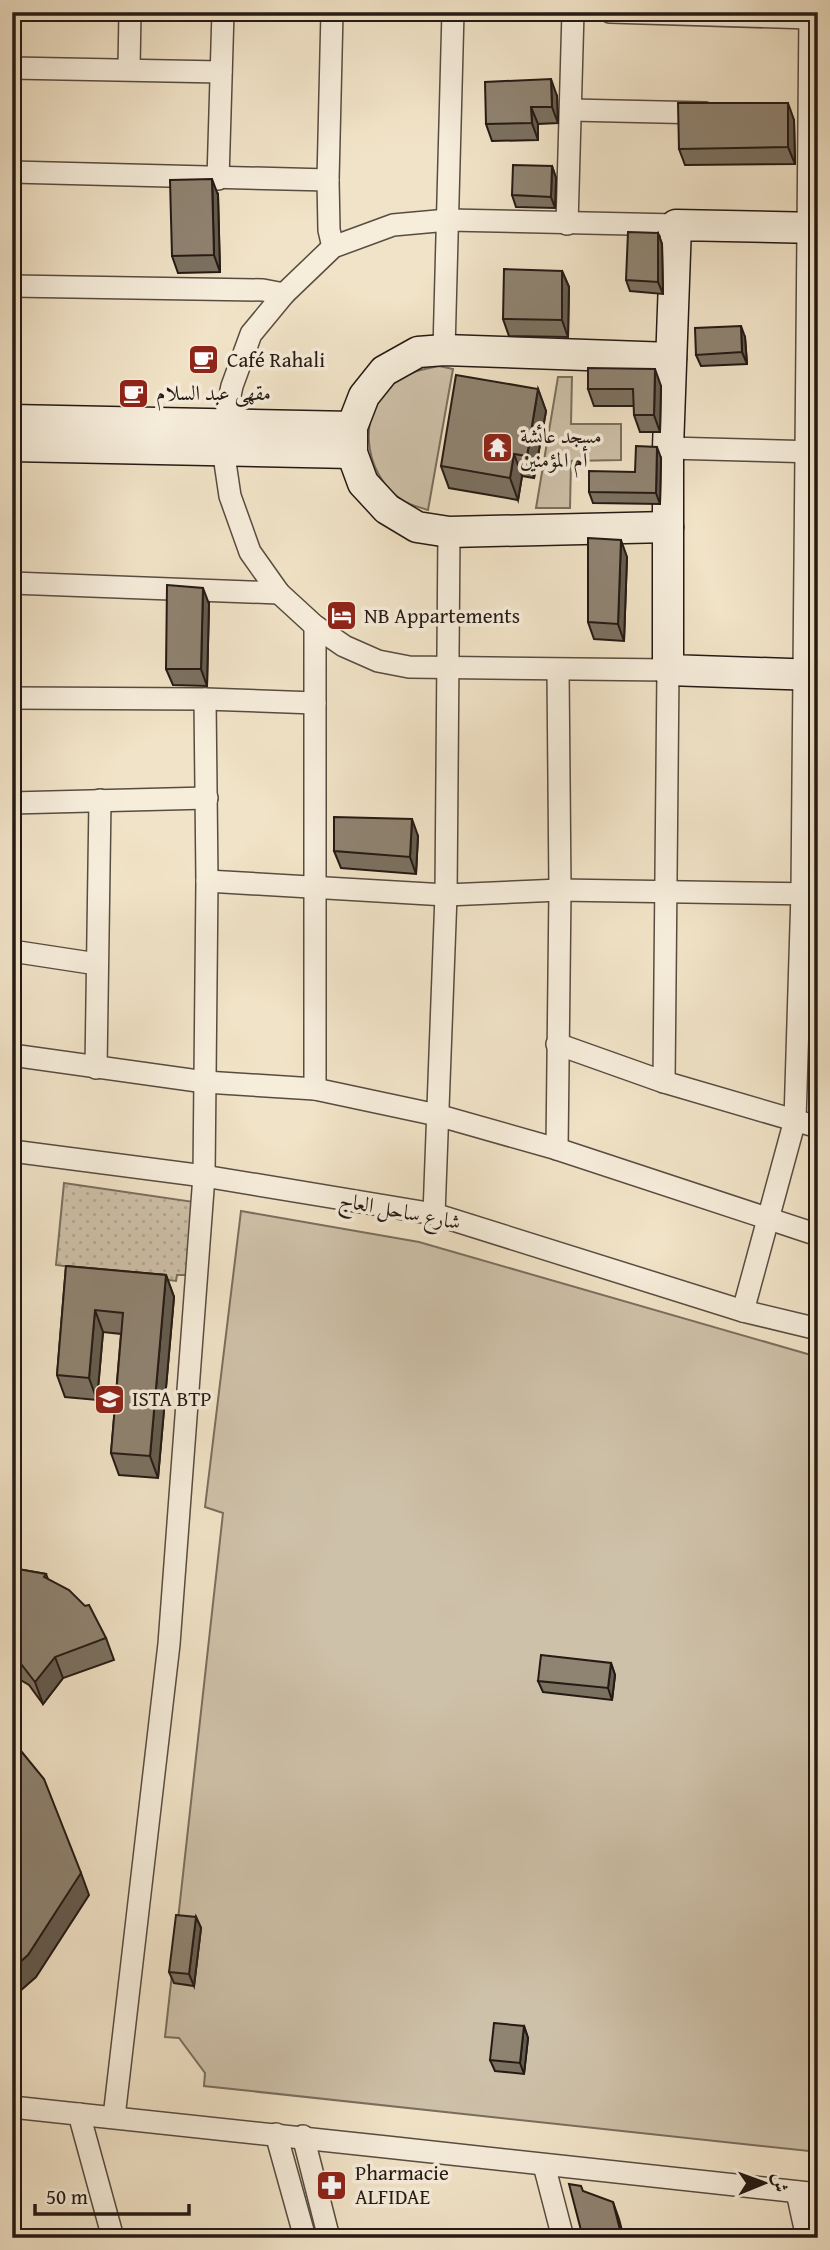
<svg xmlns="http://www.w3.org/2000/svg" width="830" height="2250" viewBox="0 0 830 2250" font-family="'Gentium Book Plus',Amiri,serif">
	<style>
		.grass { fill: #cec1a9; stroke: #7a6e5e; stroke-width: 2 }
		.garden { fill: url(#garden-dots); stroke: #7a6e5e; stroke-width: 2 }
		.lines { fill: none; stroke-linecap: round; stroke-linejoin: round }
		.street-casing { stroke: #584c41; stroke-width: 24 }
		.secondary-casing { stroke: #251a14; stroke-width: 33 }
		.street { stroke: #f6eddb; stroke-width: 21 }
		.secondary { stroke: #f6eddb; stroke-width: 30 }
		.wall { fill: #7b7161; stroke: #251a14; stroke-width: 2 }
		.shaded-wall { fill: #645c4f; stroke: #251a14; stroke-width: 2 }
		.building { fill: #8f8371; stroke: #251a14; stroke-width: 2 }
		.labels { text-anchor: middle; stroke-width: 7; stroke-linejoin: round; paint-order: stroke }
		.poi-label { font-size: 21px; fill: #251a14; stroke: #f6eddb; text-anchor: start }
		.street-label { font-size: 21px; fill: #251a14; stroke: #f6eddb }
	</style>
	<defs>
		<pattern id="garden-dots" width="8" height="8" patternUnits="userSpaceOnUse" patternTransform="scale(1.75)"><rect width="8" height="8" fill="#cec1a9"/><path d="M2 2h.1M6 6h.1" fill="none" stroke="#b1a591" stroke-width="1.8" stroke-linecap="round"/></pattern>
	</defs>
	<rect width="100%" height="100%" fill="#f1e3c7"/>
	<filter id="stains"><feTurbulence type="fractalNoise" baseFrequency=".00286" numOctaves="4"/><feColorMatrix values="0 0 0 0 .2 0 0 0 0 .09 0 0 0 0 .02 0 0 0 .5 -.17"/></filter>
	<radialGradient id="worn" r=".72"><stop offset=".6" stop-color="#630" stop-opacity="0"/><stop offset="1" stop-color="#630" stop-opacity=".3"/></radialGradient>
	<g class="grass">
		<path d="M439,366L453,369L428,510C419,507 409,505 402,500C362,473 355,409 398,380C411,371 424,369 439,366Z"/>
		<path d="M558,377H572L571,424H621V460L571,461L570,508H536Z"/>
		<path d="M241,1211L419,1242L818,1357V2152L204,2086L205,2073L179,2038L165,2037L223,1513L205,1507Z"/>
	</g>
	<path class="garden" d="M64,1183L194,1202L186,1275H177L176,1281L56,1265Z"/>
	<g class="lines">
		<defs>
			<g id="street">
				<path d="M332,12L328,180L329,230L333,247"/>
				<path d="M610,12L810,18"/>
				<path d="M12,68L221,72"/>
				<path d="M129,68L130,12"/>
				<path d="M571,110L705,113"/>
				<path d="M12,172L328,180"/>
				<path d="M218,179L223,12"/>
				<path d="M567,224L573,12"/>
				<path d="M12,286L263,290L284,294"/>
				<path d="M444,350L453,12"/>
				<path d="M668,448L816,452"/>
				<path d="M12,583L279,593"/>
				<path d="M315,626V1089"/>
				<path d="M12,698L205,699L315,703"/>
				<path d="M12,803L207,798"/>
				<path d="M207,881L446,895L560,890L818,894"/>
				<path d="M12,951L97,964"/>
				<path d="M557,1044L664,1082L818,1127"/>
				<path d="M12,1055L205,1082L315,1089L437,1115L557,1149L818,1235"/>
				<path d="M96,1068L100,800"/>
				<path d="M664,1082L668,670L409,667L378,661L344,646L315,626L279,593L250,552L230,496L223,449L224,424L232,386L251,334L284,294L333,247L393,225L448,220L676,225"/>
				<path d="M557,1149L560,890L558,670"/>
				<path d="M12,1151L204,1176L434,1214L743,1311L818,1329"/>
				<path d="M434,1214L446,895L449,532"/>
				<path d="M743,1311L795,1120L802,893L810,12"/>
				<path d="M12,2107C281,2135 549,2165 818,2194"/>
				<path d="M79,2114L113,2238"/>
				<path d="M114,2117L169,1644L204,1176L207,881L205,699"/>
				<path d="M276,2134L305,2238"/>
				<path d="M303,2136L329,2238"/>
				<path d="M544,2165L563,2238"/>
				<path d="M797,2192L807,2238"/>
			</g>
			<g id="secondary">
				<path d="M818,228L676,225L668,448V670L818,675"/>
				<path d="M12,420L352,427"/>
				<path d="M12,446L352,453"/>
				<path d="M668,527L449,532L417,527L387,509L363,483L352,453V427L364,396L384,371L418,352L444,350L671,358"/>
			</g>
		</defs>
		<use href="#street" class="street-casing"/>
		<use href="#secondary" class="secondary-casing"/>
		<use href="#street" class="street"/>
		<use href="#secondary" class="secondary"/>
	</g>
	<g class="wall">
		<path d="M557,96L558,123L538,124V140L492,141L486,124Z"/>
		<path d="M794,120L795,164L685,165L679,149Z"/>
		<path d="M552,166L556,178L555,208L516,207L512,195Z"/>
		<path d="M218,195L220,272L178,273L172,256Z"/>
		<path d="M658,233L662,244L663,294L630,291L626,280Z"/>
		<path d="M562,271L569,287L568,337L509,336L503,319Z"/>
		<path d="M745,337L747,364L701,366L696,355Z"/>
		<path d="M661,386L660,432H640L634,415V406H594L588,389Z"/>
		<path d="M538,389L546,411L534,478L522,476L518,500L449,488L441,466Z"/>
		<path d="M661,458L660,504L593,503L589,492L635,472Z"/>
		<path d="M627,557L624,641L594,639L588,622Z"/>
		<path d="M209,604L207,686L173,685L166,669Z"/>
		<path d="M418,836L416,874L341,868L334,851Z"/>
		<path d="M66,1266L166,1275L174,1297L158,1478L119,1475L111,1453L121,1334L103,1332L97,1400L65,1397L57,1375Z"/>
		<path d="M12,1568L46,1574L48,1579L106,1638L114,1660L63,1678L43,1704L29,1685L12,1675Z"/>
		<path d="M611,1663L615,1675L612,1700L543,1692L538,1681Z"/>
		<path d="M196,1917L201,1928L194,1986L174,1983L169,1972Z"/>
		<path d="M524,2026L528,2038L524,2074L495,2071L490,2060Z"/>
	</g>
	<g class="shaded-wall">
		<path d="M551,79L557,96L558,123L552,107Z"/>
		<path d="M788,103L794,120L795,164L788,147Z"/>
		<path d="M531,107L538,124V140L532,123Z"/>
		<path d="M552,166L556,178L555,208L551,197Z"/>
		<path d="M212,179L218,195L220,272L214,255Z"/>
		<path d="M658,233L662,244L663,294L658,282Z"/>
		<path d="M562,271L569,287L568,337L562,320Z"/>
		<path d="M741,326L745,337L747,364L742,352Z"/>
		<path d="M655,369L661,386L660,432L654,415Z"/>
		<path d="M538,389L546,411L534,478L527,456Z"/>
		<path d="M657,447L661,458L660,504L656,493Z"/>
		<path d="M514,454L522,476L518,500L510,478Z"/>
		<path d="M621,540L627,557L624,641L618,624Z"/>
		<path d="M203,588L209,604L207,686L201,669Z"/>
		<path d="M412,819L418,836L416,874L410,857Z"/>
		<path d="M166,1275L174,1297L158,1478L150,1456Z"/>
		<path d="M95,1310L103,1332L97,1400L89,1378Z"/>
		<path d="M55,1657L63,1678L43,1704L35,1682Z"/>
		<path d="M611,1663L615,1675L612,1700L608,1688Z"/>
		<path d="M81,1873L89,1895L36,1977L12,1998V1969Z"/>
		<path d="M196,1917L201,1928L194,1986L189,1974Z"/>
		<path d="M524,2026L528,2038L524,2074L520,2063Z"/>
		<path d="M613,2202L619,2219L624,2238L620,2230Z"/>
	</g>
	<g class="building">
		<path d="M551,79L552,107H531L532,123L486,124L485,82Z"/>
		<path d="M678,103H788V147L679,149Z"/>
		<path d="M513,165L552,166L551,197L512,195Z"/>
		<path d="M212,179L214,255L172,256L170,180Z"/>
		<path d="M628,232L658,233V282L626,280Z"/>
		<path d="M504,269L562,271V320L503,319Z"/>
		<path d="M741,326L742,352L696,355L695,328Z"/>
		<path d="M588,368L655,369L654,415H634L633,389H588Z"/>
		<path d="M456,375L538,389L527,456L514,454L510,478L441,466Z"/>
		<path d="M636,446L657,447L656,493L589,492V471L635,472Z"/>
		<path d="M588,538L621,540L618,624L588,622Z"/>
		<path d="M167,585L203,588L201,669H166Z"/>
		<path d="M334,817L412,819L410,857L334,851Z"/>
		<path d="M66,1266L166,1275L150,1456L111,1453L123,1313L95,1310L89,1378L57,1375Z"/>
		<path d="M12,1568L46,1574L44,1577L69,1590L85,1606L89,1605L106,1638L55,1657L35,1682L21,1664L12,1658Z"/>
		<path d="M541,1655L611,1663L608,1688L538,1681Z"/>
		<path d="M12,1740L44,1779L81,1873L28,1955L12,1969Z"/>
		<path d="M176,1915L196,1917L189,1974L169,1972Z"/>
		<path d="M494,2023L524,2026L520,2063L490,2060Z"/>
		<path d="M569,2184L581,2186L583,2191L613,2202L620,2230L632,2229L634,2238H583Z"/>
	</g>
	<defs>
		<symbol id="cafe-square" viewBox="-11 -11 22 22"><rect x="-9" y="-9" width="18" height="18" rx="4" fill="#8f2418" stroke="#f6eddb"/><path d="M-5.5-4.5H6V0H3Q3 3.5 0 3.5H-2.5Q-5.5 3.5-5.5 0ZM3-3.2v2h1.7v-2ZM-6 4.5H4V6H-6Z" fill="#fff"/></symbol>
		<symbol id="temple-square" viewBox="-11 -11 22 22"><rect x="-9" y="-9" width="18" height="18" rx="4" fill="#8f2418" stroke="#f6eddb"/><path d="M0-6L5-2H3V0L6.5 2.5H4V6H1.5V3h-3V6H-4V2.5H-6.5L-3 0V-2H-5Z" fill="#fff"/></symbol>
		<symbol id="hotel-square" viewBox="-11 -11 22 22"><rect x="-9" y="-9" width="18" height="18" rx="4" fill="#8f2418" stroke="#f6eddb"/><path d="M-6-4.5h1.5V1H6V5H4.5V3h-9V5H-6ZM-4 0a1.8 1.8 0 1 1 3.6 0ZM.5 0V-2.5h3Q6-2.5 6 0Z" fill="#fff"/></symbol>
		<symbol id="university-square" viewBox="-11 -11 22 22"><rect x="-9" y="-9" width="18" height="18" rx="4" fill="#8f2418" stroke="#f6eddb"/><path d="M0-5L7-2L0 1L-7-2ZM-4 1L0 2.5L4 1V4Q0 6-4 4Z" fill="#fff"/></symbol>
		<symbol id="pharmacy-square" viewBox="-11 -11 22 22"><rect x="-9" y="-9" width="18" height="18" rx="4" fill="#8f2418" stroke="#f6eddb"/><path d="M-2-6h4v4h4v4h-4v4h-4v-4h-4v-4h4Z" fill="#fff"/></symbol>
	</defs>
	<g fill-rule="evenodd">
		<use href="#cafe-square" x="186" y="342" width="35" height="35"/>
		<use href="#cafe-square" x="116" y="376" width="35" height="35"/>
		<use href="#temple-square" x="480" y="430" width="35" height="35"/>
		<use href="#hotel-square" x="324" y="598" width="35" height="35"/>
		<use href="#university-square" x="92" y="1382" width="35" height="35"/>
		<use href="#pharmacy-square" x="314" y="2168" width="35" height="35"/>
	</g>
	<g class="labels">
		<g class="poi-label">
			<text x="227" y="367">Café Rahali</text>
			<text x="156" y="400">مقهى عبد السلام</text>
			<text x="520" y="443">مسجد عائشة<tspan x="520" dy="24">أم المؤمنين</tspan></text>
			<text x="364" y="623">NB Appartements</text>
			<text x="132" y="1406">ISTA BTP</text>
			<text x="355" y="2180">Pharmacie<tspan x="355" dy="24">ALFIDAE</tspan></text>
		</g>
		<g class="street-label">
			<text transform="translate(400 1211) rotate(11)" y="7">شارع ساحل العاج</text>
		</g>
	</g>
	<rect width="830" height="2250" fill="none" stroke="#f1e3c7" stroke-width="42"/>
	<rect x="14" y="14" width="802" height="2222" fill="none" stroke="#251a14" stroke-width="3.5"/>
	<rect x="21" y="21" width="788" height="2208" fill="none" stroke="#251a14" stroke-width="2"/>
	<g transform="translate(764 2183) rotate(89)" stroke="#f6eddb" stroke-width="5" paint-order="stroke">
	<path d="M0-5L12 26L0 18L-12 26Z" fill="#251a14"/>
	<text y="-10" font-size="19" font-weight="bold" text-anchor="middle" fill="#251a14">ش</text>
	</g>
	<path d="M35 2204v10h154v-10" fill="none" stroke="#251a14" stroke-width="3.5"/>
	<text x="46" y="2204" font-size="21" fill="#251a14" stroke="#f6eddb" stroke-width="5" paint-order="stroke">50 m</text>
	<rect width="100%" height="100%" filter="url(#stains)"/>
	<rect width="100%" height="100%" fill="url(#worn)"/>
</svg>
